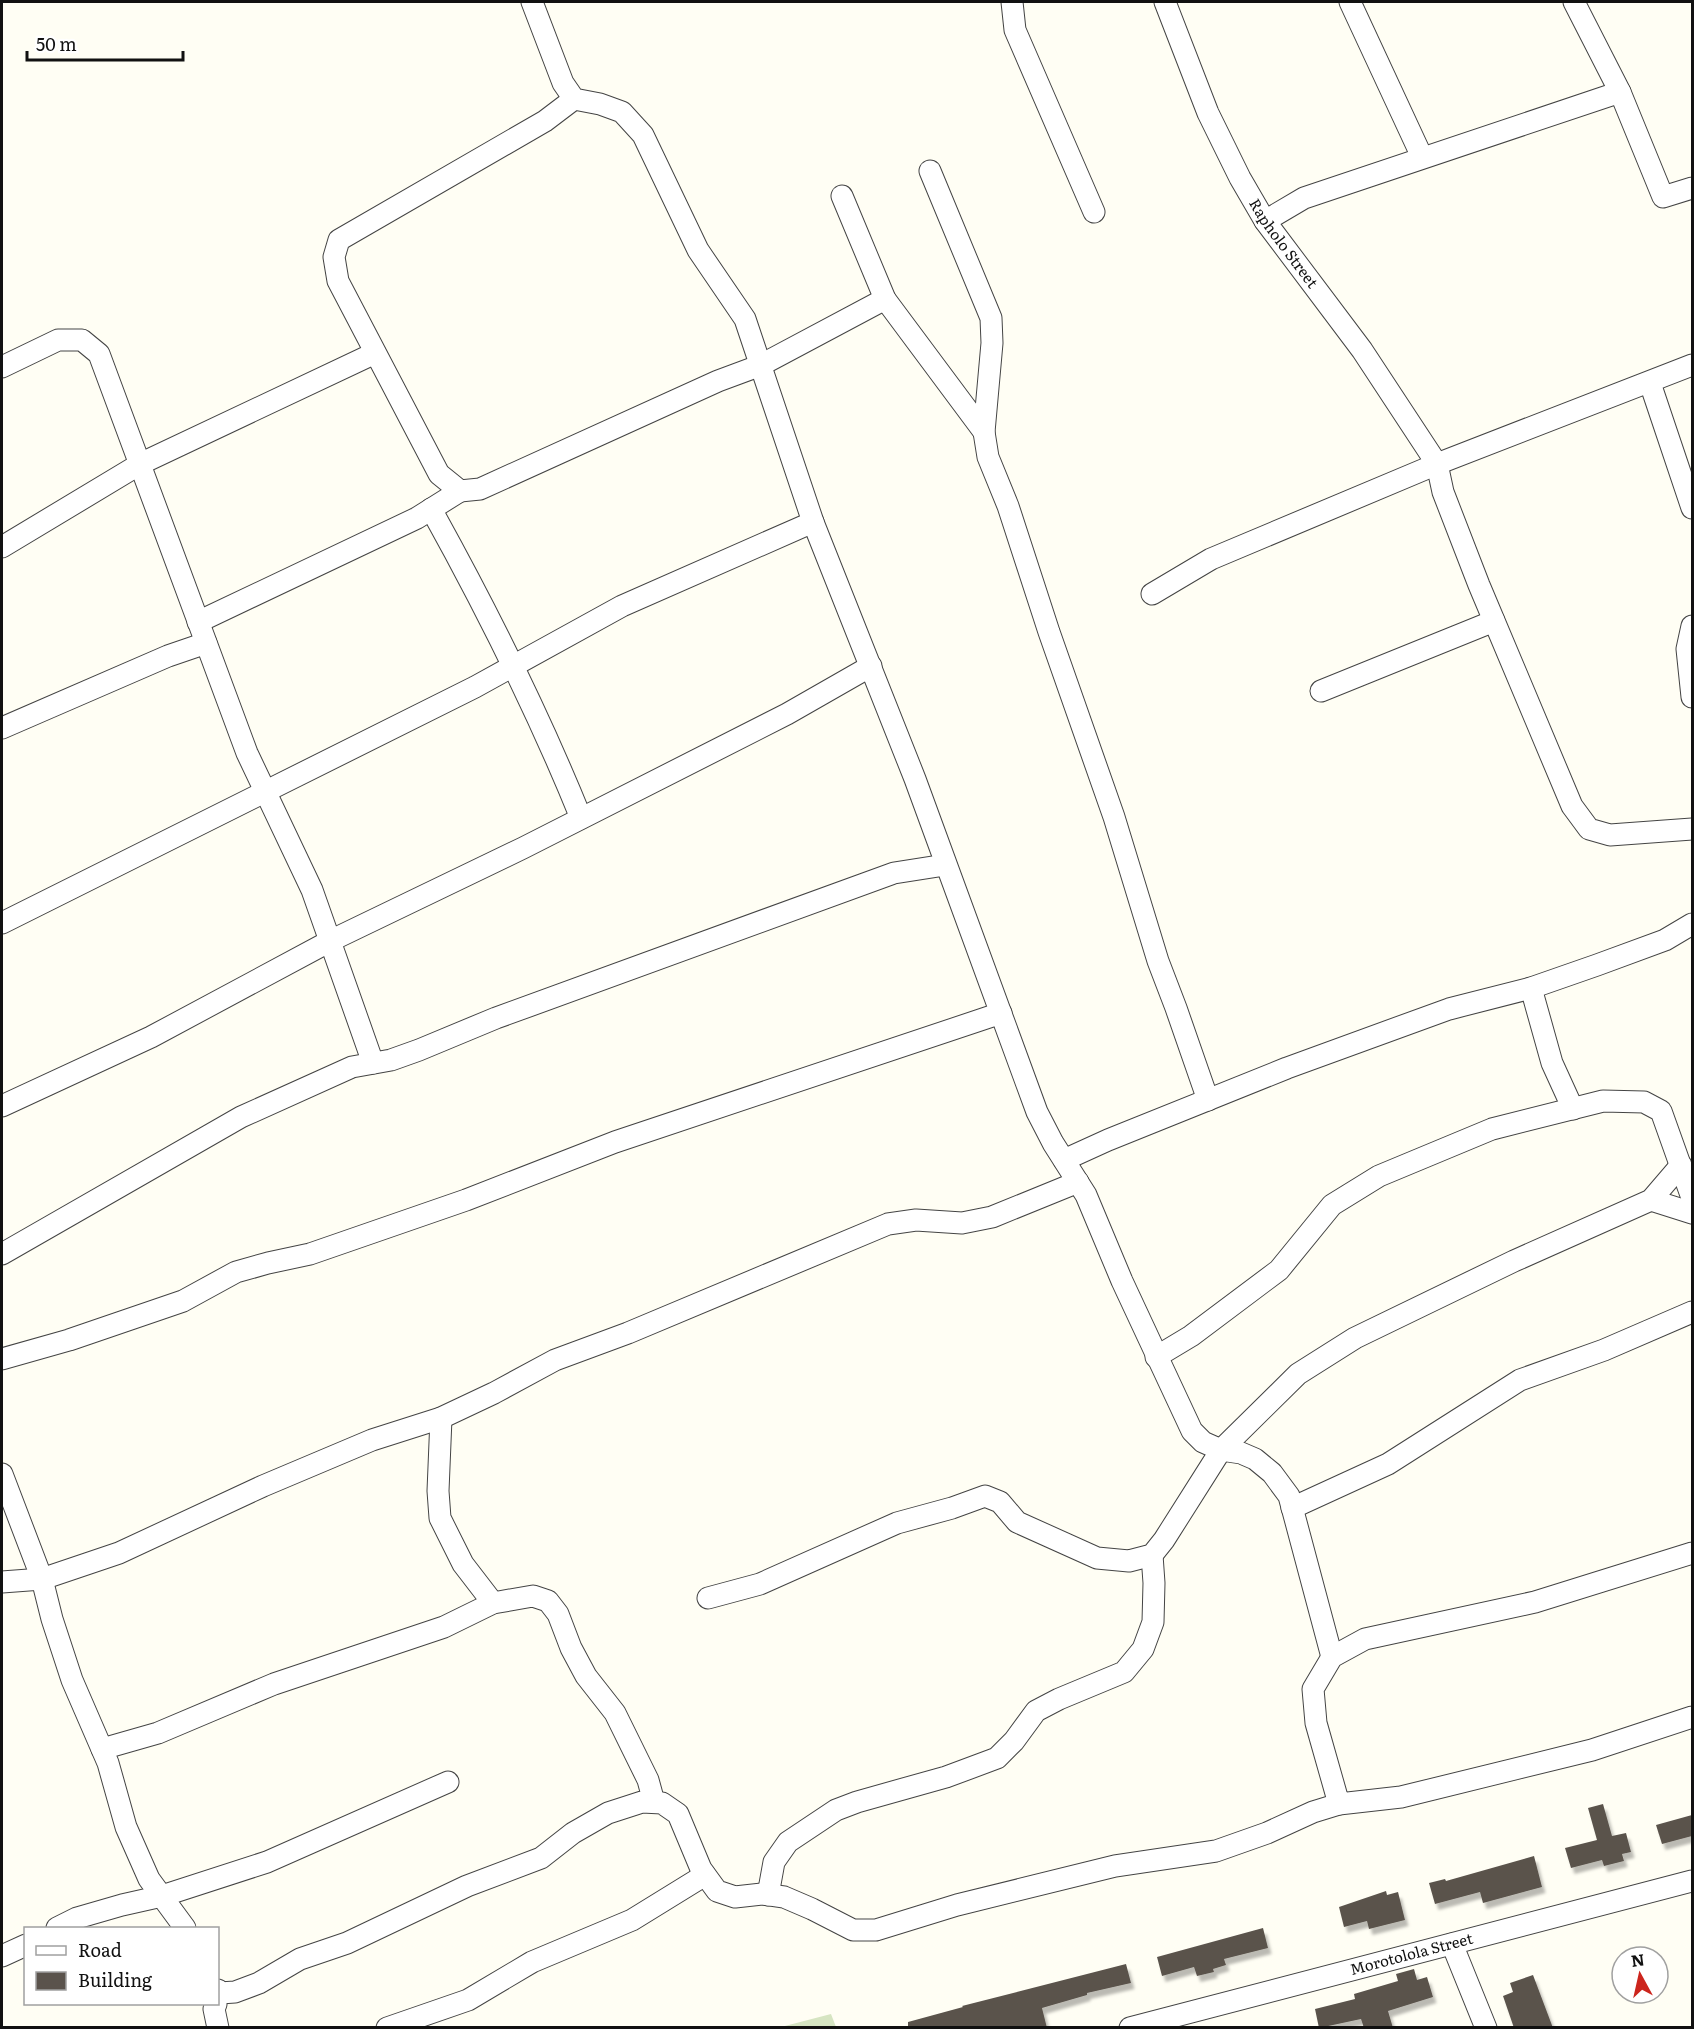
<svg xmlns="http://www.w3.org/2000/svg" width="1694" height="2029" viewBox="0 0 1694 2029" font-family="Literata,serif">
	<style>
		.cemetery { fill: #d6e5c2 }
		.building { fill: #5a534c; filter: url(#shadow) }
		.lines { fill: none; stroke-linecap: round; stroke-linejoin: round }
		.street-casing { stroke: #444; stroke-width: 23 }
		.street { stroke: #fff; stroke-width: 21 }
		.labels { text-anchor: middle; stroke-width: 6; stroke-linejoin: round; paint-order: stroke }
		.street-label { font-size: 15px; fill: #111; stroke: #fff }
	</style>
	<defs>
		<filter id="shadow"><feDropShadow dx="3.5" dy="6" stdDeviation="1.5" flood-color="#0004"/></filter>
	</defs>
	<rect width="100%" height="100%" fill="#fffef4"/>
	<path class="cemetery" d="M831,2014L836,2027H781Z"/>
	<g class="building">
		<path d="M1603,1804L1612,1836L1626,1833L1631,1852L1622,1854L1624,1861L1604,1866L1602,1860L1571,1868L1565,1848L1597,1840L1588,1808Z"/>
		<path d="M1692,1815V1836L1662,1844L1656,1825Z"/>
		<path d="M1534,1856L1542,1887L1483,1903L1480,1892L1435,1904L1429,1883L1445,1879L1446,1881Z"/>
		<path d="M1386,1891L1387,1895L1398,1892L1405,1920L1369,1929L1367,1921L1344,1927L1339,1907Z"/>
		<path d="M1263,1928L1268,1948L1224,1959L1226,1965L1213,1969L1214,1972L1197,1976L1194,1967L1162,1976L1157,1957Z"/>
		<path d="M1126,1964L1131,1983L1087,1993V1995L1042,2008L1047,2028H908V2022L963,2007L962,2006Z"/>
		<path d="M1414,1969L1417,1980L1427,1977L1433,1997L1388,2011L1393,2028H1364L1361,2019L1319,2028L1315,2009L1355,1999L1354,1994L1398,1981L1396,1974Z"/>
		<path d="M1533,1975L1553,2028H1514L1503,1996L1513,1992L1510,1983Z"/>
	</g>
	<g class="lines">
		<defs>
			<g id="street">
				<path d="M532,2L563,83L574,99L600,104L622,112L643,135L698,250L745,319L813,522L915,779L1037,1112L1053,1143L1086,1195L1122,1281L1192,1431L1203,1442L1221,1450L1241,1453L1255,1459L1272,1473L1289,1496L1332,1657"/>
				<path d="M1012,2L1015,30L1094,212"/>
				<path id="s1" d="M1165,2L1208,113L1240,178L1265,221L1362,350L1437,464L1443,492L1479,585L1572,806L1589,829L1610,835L1692,829"/>
				<path d="M1350,2L1422,157"/>
				<path d="M1574,2L1620,92"/>
				<path d="M574,99L545,121L339,240L334,257L338,281L439,474L460,491L480,489L718,381L761,365L885,299"/>
				<path d="M930,171L991,318L992,343L984,432L988,457L1008,506L1049,632L1114,817L1158,961L1176,1008L1208,1100"/>
				<path d="M842,196L885,299L984,432"/>
				<path d="M1265,221L1304,198L1620,92L1663,197L1692,188"/>
				<path d="M2,367L58,340H82L99,354L247,753L312,890L373,1063"/>
				<path d="M1650,383L1692,508"/>
				<path d="M431,509C487,610 538,712 581,818"/>
				<path d="M2,547L140,464L375,353"/>
				<path d="M1152,594L1211,559L1437,464L1692,365"/>
				<path d="M198,622L417,518L460,491"/>
				<path d="M1692,626L1687,649L1692,697"/>
				<path d="M1321,691L1494,621"/>
				<path d="M2,728L168,656L206,643"/>
				<path d="M2,923L475,687L622,606L813,522"/>
				<path d="M1531,988L1552,1063L1573,1109"/>
				<path d="M2,1106L151,1037L330,941L523,848L787,714L871,666"/>
				<path d="M1064,1160L1108,1140L1287,1068L1449,1009L1531,988L1597,965L1665,940L1692,924"/>
				<path d="M1651,1200L1692,1213"/>
				<path d="M2,1254L241,1117L352,1067L391,1060L419,1050L496,1018L894,873L945,865"/>
				<path d="M1156,1357L1191,1336L1279,1270L1332,1205L1379,1176L1492,1129L1603,1101L1644,1102L1661,1111L1692,1198"/>
				<path d="M2,1359L69,1340L183,1301L236,1272L268,1263L310,1254L466,1200L615,1142L1001,1013"/>
				<path d="M441,1418L438,1491L440,1518L463,1564L493,1603"/>
				<path d="M2,1474L42,1579L52,1619L72,1680L108,1763L126,1827L149,1879L185,1928"/>
				<path d="M1292,1508L1388,1464L1520,1380L1604,1350L1692,1312"/>
				<path d="M1692,1553L1535,1602L1365,1639L1332,1657L1313,1689L1316,1723L1339,1804L1401,1797L1592,1750L1692,1717"/>
				<path d="M2,1582L42,1579L119,1553L263,1486L372,1440L441,1418L494,1393L555,1360L628,1333L888,1224L916,1220L962,1223L992,1217L1078,1182"/>
				<path d="M708,1598L760,1584L897,1523L952,1508L985,1496L1000,1502L1017,1522L1097,1558L1129,1561L1152,1555L1164,1540L1221,1450L1298,1374L1355,1338L1514,1261L1651,1200L1681,1165"/>
				<path d="M102,1749L158,1733L274,1684L444,1627L493,1603L533,1596L548,1601L558,1614L571,1648L586,1676L615,1713L648,1780L654,1802"/>
				<path d="M768,1895L774,1862L788,1842L836,1810L857,1802L946,1777L997,1758L1014,1741L1036,1711L1059,1699L1124,1672L1143,1649L1153,1622L1154,1583L1152,1555"/>
				<path d="M57,1928L77,1918L122,1905L162,1896L267,1862L448,1782"/>
				<path d="M1452,1944L1486,2028"/>
				<path d="M2,1956L26,1945"/>
				<path d="M218,1990L220,1993L235,1992L259,1983L300,1959L347,1943L467,1886L541,1858L573,1833L608,1813L642,1802L662,1803L678,1814L701,1869L717,1891L735,1897L762,1894L784,1897L812,1909L853,1930H876L957,1905L1115,1866L1216,1851L1267,1833L1313,1812L1339,1804"/>
				<path d="M216,2004L214,2009L218,2028"/>
				<path d="M387,2028L468,2000L532,1962L632,1920L705,1875"/>
				<path id="s2" d="M1130,2028L1692,1881"/>
			</g>
		</defs>
		<use href="#street" class="street-casing"/>
		<use href="#street" class="street"/>
	</g>
	<g class="labels">
		<g class="street-label">
			<text dy="5" stroke="none"><textPath href="#s1" startOffset="270">Rapholo Street</textPath></text>
			<text dy="5" stroke="none"><textPath href="#s2" startOffset="291">Morotolola Street</textPath></text>
		</g>
	</g>
	<rect width="1694" height="2029" fill="none" stroke="#111111" stroke-width="6"/>
	<rect x="24" y="1927" width="195" height="78" fill="#ffffff" stroke="#a0a0a0" stroke-width="1.5"/>
	<rect x="36" y="1946" width="30" height="9" fill="#ffffff" stroke="#a0a0a0" stroke-width="1.5"/>
	<text x="78" y="1957" font-size="18" fill="#111111">Road</text>
	<rect x="36" y="1972" width="30" height="18" fill="#5a534c" stroke="#a0a0a0" stroke-width="1.5"/>
	<text x="78" y="1987" font-size="18" fill="#111111">Building</text>
	<g transform="translate(1640 1975) rotate(352)"><circle r="28" fill="#ffffff" stroke="#a0a0a0" stroke-width="1.5"/>
	<path d="M0-4.5L10 22L0 15L-10 22Z" fill="#cc251d"/>
	<text y="-9" font-size="16" font-weight="bold" text-anchor="middle" fill="#111111">N</text>
	</g>
	<path d="M27 51v9h156v-9" fill="none" stroke="#111111" stroke-width="3"/>
	<text x="36" y="51" font-size="18" fill="#111111" stroke="#ffffff" stroke-width="4.5" paint-order="stroke">50 m</text>
</svg>
